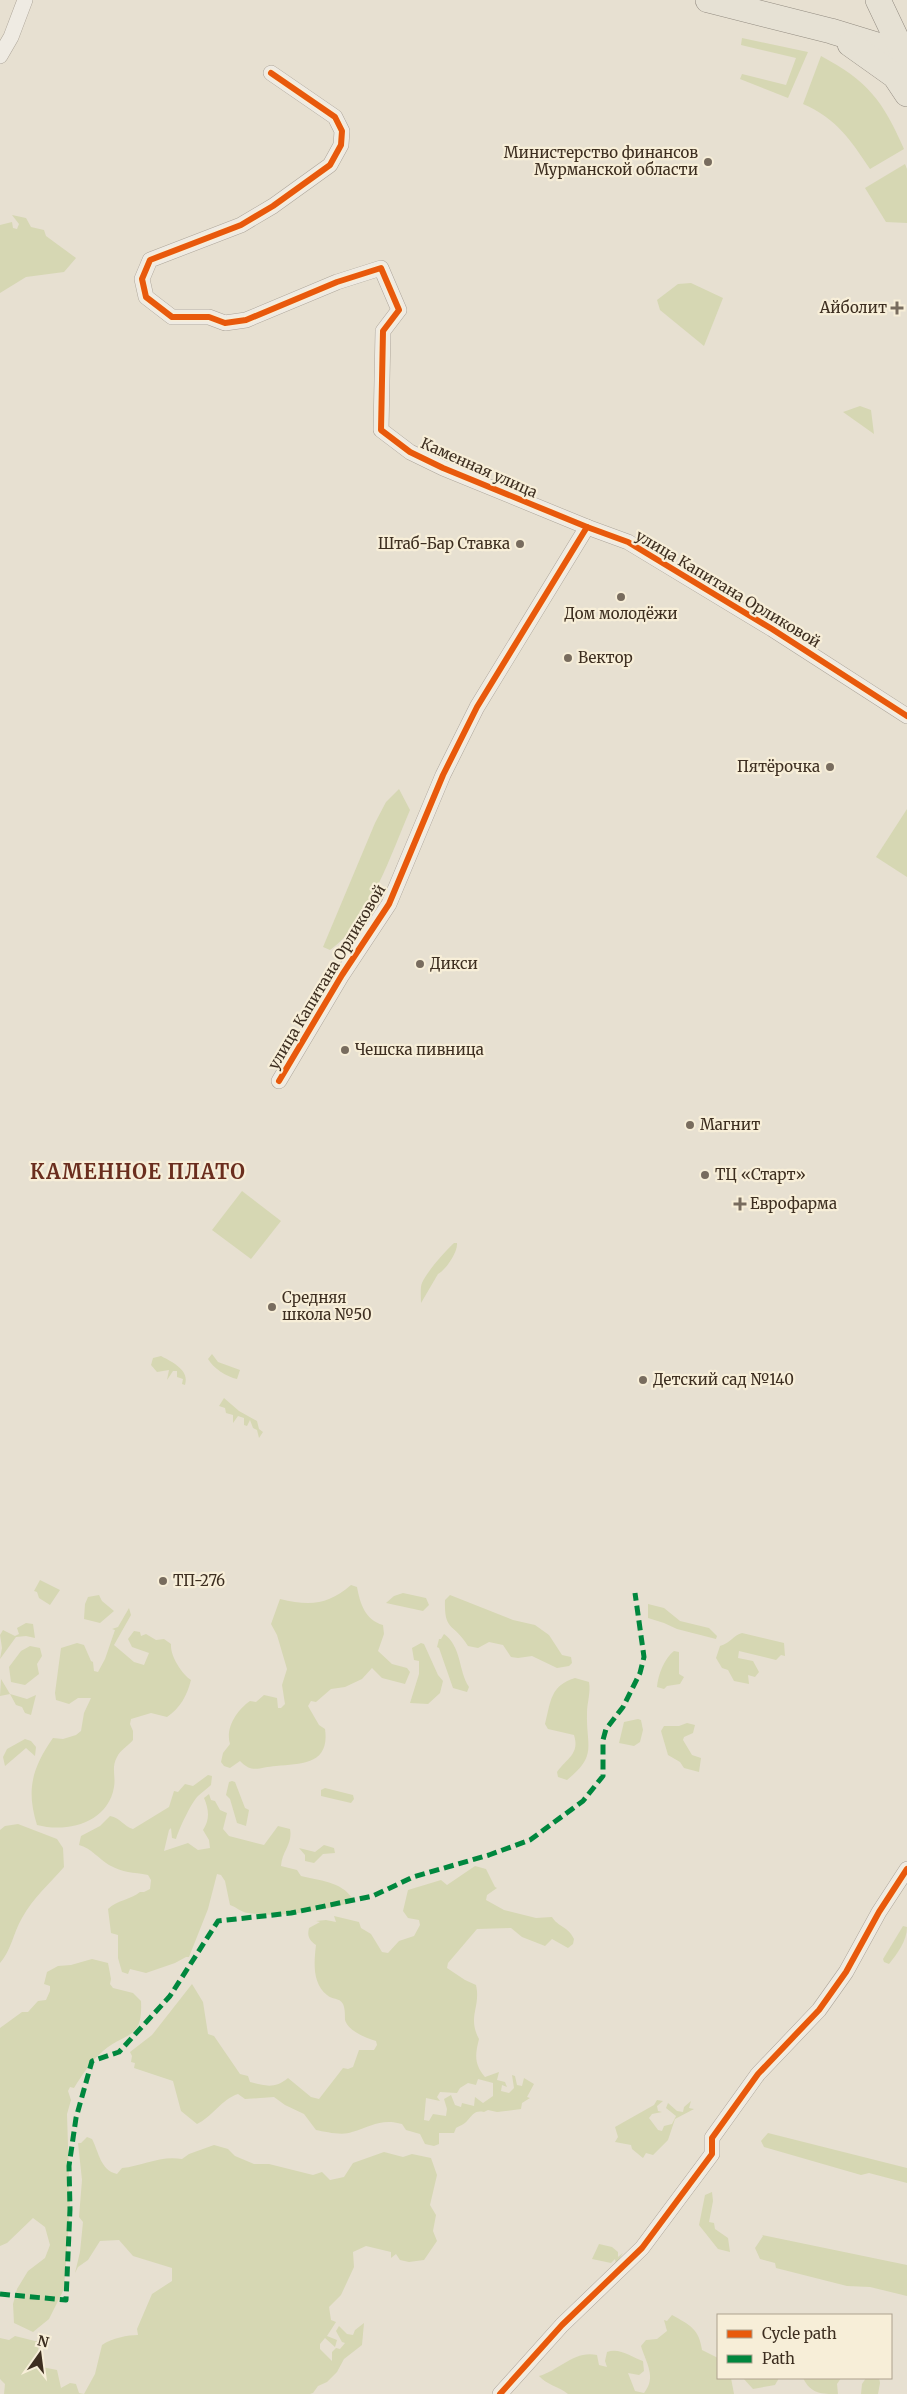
<svg xmlns="http://www.w3.org/2000/svg" width="907" height="2394" viewBox="0 0 907 2394" font-family="Merriweather,serif">
	<style>
		.green { fill: #d6d7b3; fill-rule: evenodd }
		.lines { fill: none; stroke-linecap: round; stroke-linejoin: round }
		.street-casing { stroke: #ada599; stroke-width: 16 }
		.primary-casing { stroke: #928b80; stroke-width: 26 }
		.street { stroke: #efebe3; stroke-width: 15 }
		.primary { stroke: #e6e1d4; stroke-width: 25 }
		.quiet { stroke: #00873e; stroke-width: 5; stroke-dasharray: 10 5; stroke-linecap: butt }
		.cycleway-casing { stroke: #f7eed8; stroke-width: 9 }
		.cycleway { stroke: #e8590c; stroke-width: 6 }
		.poi-dot { fill: #786c5e; stroke: #f7eed8; stroke-width: 2 }
		.labels { text-anchor: middle; stroke-width: 4.5; stroke-linejoin: round; paint-order: stroke }
		.poi-label { font-size: 15px; fill: #3d2e20; stroke: #f7eed8; text-anchor: start }
		.street-label { font-size: 15px; fill: #3d2e20; stroke: #f7eed8 }
		.district-label { font-size: 20px; font-weight: bold; letter-spacing: 1px; fill: #6b2e1e; stroke: #f7eed8 }
	</style>
	<rect width="100%" height="100%" fill="#e7e0d1"/>
	<g class="green">
		<path d="M742,38L808,52L788,98L740,79L742,74L786,85L796,58L741,45Z"/>
		<path d="M821,56C868,81 883,101 904,149L870,169C850,139 837,119 803,104Z"/>
		<path d="M905,164L907,169V223L886,222L865,188Z"/>
		<path d="M12,215L26,218L31,227L44,230L46,236L76,258L64,272L26,277L0,293V225L12,222L13,228L17,229L19,224Z"/>
		<path d="M691,283L723,298L704,346L660,310L657,300L678,284Z"/>
		<path d="M860,406L871,410L874,434L843,412Z"/>
		<path d="M399,789L410,810C392,852 368,924 330,950L323,947L375,823L386,802Z"/>
		<path d="M907,809V877L876,857Z"/>
		<path d="M242,1191L281,1221L251,1259L212,1230Z"/>
		<path d="M454,1243H457C458,1252 446,1270 438,1274L421,1303C421,1298 420,1287 422,1283C426,1273 445,1251 454,1243Z"/>
		<path d="M212,1354L218,1362L240,1370L237,1379C227,1377 213,1368 208,1359Z"/>
		<path d="M161,1356C172,1362 190,1370 185,1385L182,1384L183,1379L177,1377V1371H173L167,1380L169,1370L157,1372L151,1365L153,1358Z"/>
		<path d="M224,1398L239,1411L257,1421L259,1429L263,1432L259,1438L257,1430L253,1428L250,1420L247,1426L244,1425V1418L238,1416L233,1423V1415L226,1413L225,1408L219,1406Z"/>
		<path d="M40,1580L60,1590L50,1605L39,1598L37,1592L34,1591Z"/>
		<path d="M351,1585L357,1587C360,1603 365,1620 383,1625L384,1634L378,1651L392,1664L407,1668L410,1672L405,1684L382,1678L372,1668L362,1679L345,1687L331,1689L316,1702L311,1701L308,1706L319,1725L325,1729C330,1764 303,1764 276,1766C260,1767 252,1774 240,1761L230,1768L224,1766L221,1762L223,1753L230,1744C225,1728 237,1710 250,1701L256,1702L264,1695L277,1698L278,1708H281L285,1704L282,1685L287,1669L277,1635L271,1624L280,1599C310,1606 328,1605 351,1585Z"/>
		<path d="M403,1593L426,1598L429,1605L423,1611L386,1603L394,1596Z"/>
		<path d="M99,1595L102,1601L114,1611L100,1623L84,1619L85,1604L88,1597Z"/>
		<path d="M450,1595L513,1620L535,1625L549,1635L562,1655L571,1657L572,1663L569,1666L557,1668L532,1656L518,1658L511,1657L503,1645L489,1642L478,1648L468,1646C453,1622 444,1632 445,1600Z"/>
		<path d="M648,1604L664,1608L680,1621L709,1628L717,1636L716,1639L677,1629L664,1623L648,1618Z"/>
		<path d="M129,1608L131,1615L114,1645L134,1662L144,1665L149,1653L132,1647L128,1639L134,1631L140,1632L141,1636L146,1634L156,1640L164,1639L171,1644C170,1656 182,1674 191,1680C187,1696 180,1708 167,1717L151,1713L131,1719L130,1724L133,1731V1740C128,1746 120,1750 117,1757C111,1768 116,1776 114,1787C108,1823 67,1833 37,1825C26,1790 32,1768 53,1738L63,1739L76,1735L81,1731L84,1713L91,1698H78L69,1704L56,1700L55,1693L61,1648L77,1643L84,1645L91,1661L93,1662L94,1671L98,1672L105,1659L115,1630L112,1629L118,1627Z"/>
		<path d="M26,1623L33,1624L35,1638L26,1636L16,1637L0,1659L2,1648L0,1635L3,1630L15,1636L19,1634L17,1628Z"/>
		<path d="M742,1633L784,1643L785,1656L781,1655L776,1660L739,1651L738,1658L753,1661L759,1672L755,1677L748,1675L749,1684L734,1681L728,1670L722,1668L716,1658L720,1646C732,1642 732,1636 742,1633Z"/>
		<path d="M444,1634C462,1647 458,1670 469,1687L467,1692L453,1688L439,1648L437,1647L439,1639H441Z"/>
		<path d="M421,1643L424,1644L438,1675L443,1681L440,1693L428,1704L410,1703L419,1674V1661L414,1660L412,1648Z"/>
		<path d="M30,1646L40,1648L42,1656L37,1664L39,1674L25,1685L11,1682L9,1667L21,1651Z"/>
		<path d="M674,1651L679,1652V1674L684,1677L680,1684L667,1686L664,1689L657,1687C658,1675 664,1659 674,1651Z"/>
		<path d="M575,1678L589,1682C591,1692 587,1703 587,1713C586,1747 598,1755 567,1780L558,1777L557,1772C567,1758 580,1754 574,1735L548,1729L545,1724C551,1701 550,1686 575,1678Z"/>
		<path d="M1,1679L10,1694L27,1699L36,1695L31,1715L25,1713L22,1707L16,1705L10,1694L0,1696Z"/>
		<path d="M638,1719L641,1720L643,1730L640,1742L634,1746L619,1743L624,1722Z"/>
		<path d="M687,1723L695,1725L693,1733L684,1737L683,1740L692,1755L701,1758L699,1772L684,1768L680,1762L668,1755L661,1731L664,1726H679Z"/>
		<path d="M25,1739L31,1741L36,1747L35,1756L26,1748L5,1766L3,1757L7,1749Z"/>
		<path d="M208,1775L212,1776L211,1785C207,1789 202,1792 198,1796C191,1803 179,1829 176,1839L172,1838L171,1828L169,1830L164,1851L188,1843L198,1850L210,1848L209,1840L203,1830C210,1819 209,1810 204,1798L209,1794L211,1800L215,1801L220,1810L227,1813L223,1829L229,1836L264,1845L278,1826L290,1829C293,1844 282,1851 281,1866L297,1870L301,1876C318,1880 342,1882 352,1898L350,1903C318,1911 281,1918 248,1913C240,1912 237,1907 230,1905L225,1881L221,1875L217,1874L208,1909L189,1957H186L175,1963L146,1973L130,1969L128,1974L122,1972L118,1958V1935L111,1933L108,1909C117,1900 130,1900 140,1892H144L150,1889L151,1880L148,1875C133,1872 123,1873 109,1865C99,1859 91,1848 79,1845L81,1836L100,1826L110,1816C121,1818 123,1826 133,1829L169,1807L174,1791L178,1792L185,1784L193,1786Z"/>
		<path d="M232,1781L235,1782L245,1808L249,1810L246,1826L237,1823L230,1799L226,1795L229,1782Z"/>
		<path d="M325,1788L353,1795L354,1799L351,1803L321,1796V1790Z"/>
		<path d="M18,1824L57,1839L63,1848L64,1867C50,1883 33,1898 22,1918C13,1933 12,1949 0,1963V1830L5,1826Z"/>
		<path d="M324,1845L334,1848L335,1853L323,1854L314,1863L305,1861V1855L299,1848L315,1852Z"/>
		<path d="M475,1866L486,1869L495,1887L497,1888L487,1895L486,1900L504,1910L536,1918L552,1917C558,1927 568,1926 574,1939L573,1944L568,1948L552,1939L545,1946L522,1937L511,1928L477,1929L448,1963L447,1968L465,1980L476,1985C481,2007 467,2017 479,2039C475,2055 474,2064 485,2077L499,2072L497,2080L505,2082L507,2087L502,2085L501,2091L509,2093L514,2088L512,2075L515,2076L517,2085L522,2086L524,2078L534,2084L527,2097L530,2098L522,2103L521,2109L497,2112L488,2110L484,2112C474,2110 473,2115 467,2121C465,2124 459,2126 456,2128L454,2133H439V2144L434,2146L425,2144L420,2134L406,2130L402,2124C382,2118 371,2126 352,2132C343,2136 326,2132 316,2130L304,2114L285,2105L274,2097L245,2099L238,2094C222,2099 212,2117 197,2124L181,2111L173,2081L134,2068L135,2063L131,2062L132,2056L130,2052L152,2035L192,1984L203,2002L208,2034L214,2036L240,2074L248,2076L250,2082C265,2086 275,2089 288,2078L311,2097L319,2099L343,2068L348,2069L353,2067L359,2050H374L377,2045L376,2041C366,2038 348,2031 345,2020C345,2015 345,2008 343,2004C339,1997 332,2000 327,1995C312,1983 314,1962 316,1945C309,1940 307,1936 309,1928L320,1922L316,1921L326,1920L336,1922L334,1916L359,1922L361,1928L371,1934L382,1952L388,1953L399,1941L414,1936L420,1925L419,1920L408,1918L403,1911L408,1890L441,1880L447,1885ZM478,2079L493,2083V2096L483,2103L475,2097L474,2106L462,2103L461,2107L455,2105L451,2095L444,2099L447,2109L446,2116L433,2114L429,2121L424,2120L426,2098L440,2101L437,2097L440,2092L457,2093L460,2088L468,2083L476,2085Z"/>
		<path d="M903,1926L907,1927C907,1941 897,1954 889,1964L884,1962L883,1959Z"/>
		<path d="M92,1959L108,1963L111,1979L110,1984L113,1988L133,1993L141,2001C143,2040 127,2031 103,2051C91,2061 82,2075 74,2088L70,2087L68,2091L71,2100L67,2114L70,2209L64,2289L49,2319L33,2332L14,2323L13,2304L17,2289L28,2271L45,2258L50,2245L45,2227L33,2218L7,2243L0,2246V2028L22,2012H28L38,2001L46,2000L50,1991V1986L44,1984L47,1972L58,1966L71,1965Z"/>
		<path d="M657,2100L663,2101L657,2106L658,2111L662,2112L652,2114L649,2118L658,2130L662,2131L664,2126L672,2124L676,2116L666,2108L668,2103L677,2111L683,2112L684,2107L691,2101L689,2108L694,2109L675,2119L668,2140L653,2155L646,2153L643,2158L632,2149L631,2145L615,2142L618,2137L615,2127L654,2105Z"/>
		<path d="M768,2133L907,2168V2183L869,2173L861,2175L764,2147L761,2141Z"/>
		<path d="M87,2137L92,2139C99,2152 100,2170 117,2174L122,2168C142,2166 161,2155 182,2159L189,2154L214,2145L228,2149L235,2156L254,2164H269L313,2175L322,2172L330,2180L344,2177L353,2163L384,2152L403,2157L412,2154L431,2158L437,2175L430,2205L436,2215L433,2231L437,2241L424,2260L409,2262L400,2260L396,2254L391,2258V2252L366,2246L353,2252L354,2267L341,2295L329,2307L331,2320L336,2322L327,2336L337,2340L335,2347L325,2338L320,2344V2349L332,2361V2352L336,2348L340,2349L345,2343L342,2342L336,2331L339,2326L347,2334L353,2335L355,2330L364,2323L362,2345L344,2359L337,2372L327,2382L318,2386L313,2393L310,2394H4L5,2384L0,2379V2338L9,2340L15,2336L39,2342L37,2366L57,2370L61,2388L70,2383L76,2384L79,2393L84,2394L95,2374L102,2345C112,2338 128,2335 138,2335L137,2329L152,2294L172,2281V2268L133,2256L119,2240L100,2241L88,2260L78,2267L75,2273L80,2252L83,2222L79,2217L82,2180L78,2143H81Z"/>
		<path d="M712,2192L713,2201L709,2222L714,2223L715,2229L728,2238L730,2252L718,2249L699,2225L705,2195Z"/>
		<path d="M762,2235L907,2265V2296L870,2287L847,2286L776,2268L775,2263L760,2259L755,2248L763,2236Z"/>
		<path d="M599,2244L612,2247L618,2252V2257L623,2253L616,2264L615,2259L611,2263L592,2259Z"/>
		<path d="M672,2315C690,2325 699,2329 702,2350L718,2358V2378H731L734,2394H568C558,2386 547,2385 539,2376C560,2370 574,2350 597,2355L599,2365L607,2367L605,2361L607,2352C619,2347 632,2357 643,2361L644,2371L639,2375L628,2373L635,2391L644,2393C657,2377 646,2363 641,2346L646,2340L657,2339L667,2331L664,2320L667,2321Z"/>
		<path d="M743,2378H779L775,2385L753,2389Z"/>
		<path d="M803,2378H841L837,2384L838,2394C821,2394 811,2394 803,2378Z"/>
		<path d="M866,2378H879L880,2383L878,2394H861L862,2384Z"/>
	</g>
	<g class="lines">
		<defs>
			<g id="street">
				<path d="M0,56L11,37L25,0"/>
				<path d="M271,73L335,117L342,131L341,145L330,165L273,206L241,225L150,260L142,279L146,297L172,317H209L225,323L246,320L337,282L381,268L399,310L383,331L381,430L410,452L443,468L587,527"/>
				<path d="M279,1081L342,975L389,904L443,775L477,707L587,527L628,542L772,629L907,716"/>
				<path d="M500,2394L562,2325L642,2248L712,2154V2138L758,2074L819,2010L846,1972L879,1912L907,1869"/>
			</g>
			<g id="primary">
				<path d="M708,0L831,31L903,53"/>
				<path d="M878,0L907,61"/>
				<path d="M850,44L895,76L907,94"/>
			</g>
		</defs>
		<use href="#street" class="street-casing"/>
		<use href="#primary" class="primary-casing"/>
		<use href="#street" class="street"/>
		<use href="#primary" class="primary"/>
		<path class="quiet" d="M0,2294L66,2300L70,2209L69,2166L76,2118L92,2061L119,2052L170,1996L218,1921L291,1913L373,1896L413,1877L489,1855L530,1840L583,1801L603,1776V1740L606,1729L623,1707L640,1673L644,1657L635,1593"/>
		<defs>
			<g id="cycleway">
				<path d="M271,73L335,117L342,131L341,145L330,165L273,206L241,225L150,260L142,279L146,297L172,317H209L225,323L246,320L337,282L381,268L399,310L383,331L381,430L410,452L443,468L587,527"/>
				<path d="M279,1081L342,975L389,904L443,775L477,707L587,527L628,542L772,629L907,716"/>
				<path d="M500,2394L562,2325L642,2248L712,2154V2138L758,2074L819,2010L846,1972L879,1912L907,1869"/>
			</g>
		</defs>
		<use href="#cycleway" class="cycleway-casing"/>
		<use href="#cycleway" class="cycleway"/>
	</g>
	<g class="poi-dot">
		<circle cx="708" cy="162" r="5"/>
		<path d="M894.5 300.5h5v5h5v5h-5v5h-5v-5h-5v-5h5z"/>
		<circle cx="520" cy="544" r="5"/>
		<circle cx="621" cy="597" r="5"/>
		<circle cx="568" cy="658" r="5"/>
		<circle cx="830" cy="767" r="5"/>
		<circle cx="420" cy="964" r="5"/>
		<circle cx="345" cy="1050" r="5"/>
		<circle cx="690" cy="1125" r="5"/>
		<circle cx="705" cy="1175" r="5"/>
		<path d="M737.5 1196.5h5v5h5v5h-5v5h-5v-5h-5v-5h5z"/>
		<circle cx="272" cy="1307" r="5"/>
		<circle cx="643" cy="1380" r="5"/>
		<circle cx="163" cy="1581" r="5"/>
	</g>
	<g class="labels">
		<g class="poi-label">
			<text x="698" y="158" text-anchor="end">Министерство финансов<tspan x="698" dy="17">Мурманской области</tspan></text>
			<text x="887" y="313" text-anchor="end">Айболит</text>
			<text x="510" y="549" text-anchor="end">Штаб-Бар Ставка</text>
			<text x="621" y="619" text-anchor="middle">Дом молодёжи</text>
			<text x="578" y="663">Вектор</text>
			<text x="820" y="772" text-anchor="end">Пятёрочка</text>
			<text x="430" y="969">Дикси</text>
			<text x="355" y="1055">Чешска пивница</text>
			<text x="700" y="1130">Магнит</text>
			<text x="715" y="1180">ТЦ «Старт»</text>
			<text x="750" y="1209">Еврофарма</text>
			<text x="282" y="1303">Средняя<tspan x="282" dy="17">школа №50</tspan></text>
			<text x="653" y="1385">Детский сад №140</text>
			<text x="173" y="1586">ТП-276</text>
		</g>
		<g class="street-label">
			<text transform="translate(479 468) rotate(24)" y="5">Каменная улица</text>
			<text transform="translate(728 589) rotate(31)" y="5">улица Капитана Орликовой</text>
			<text transform="translate(327 977) rotate(-59)" y="5">улица Капитана Орликовой</text>
		</g>
		<g class="district-label">
			<text x="138" y="1179">КАМЕННОЕ ПЛАТО</text>
		</g>
	</g>
	<rect x="717" y="2314" width="175" height="65" fill="#f7eed8" stroke="#ada18e"/>
	<rect x="727" y="2330" width="25" height="8" fill="#e8590c" stroke="#ada18e"/>
	<text x="762" y="2339" font-size="15" fill="#3d2e20">Cycle path</text>
	<rect x="727" y="2355" width="25" height="8" fill="#00873e" stroke="#ada18e"/>
	<text x="762" y="2364" font-size="15" fill="#3d2e20">Path</text>
	<g transform="translate(40 2354) rotate(14)" stroke="#f7eed8" stroke-width="4" paint-order="stroke">
	<path d="M0-4L9 19L0 12L-9 19Z" fill="#3d2e20"/>
	<text y="-8" font-size="14" font-weight="bold" text-anchor="middle" fill="#3d2e20">N</text>
	</g>
</svg>
